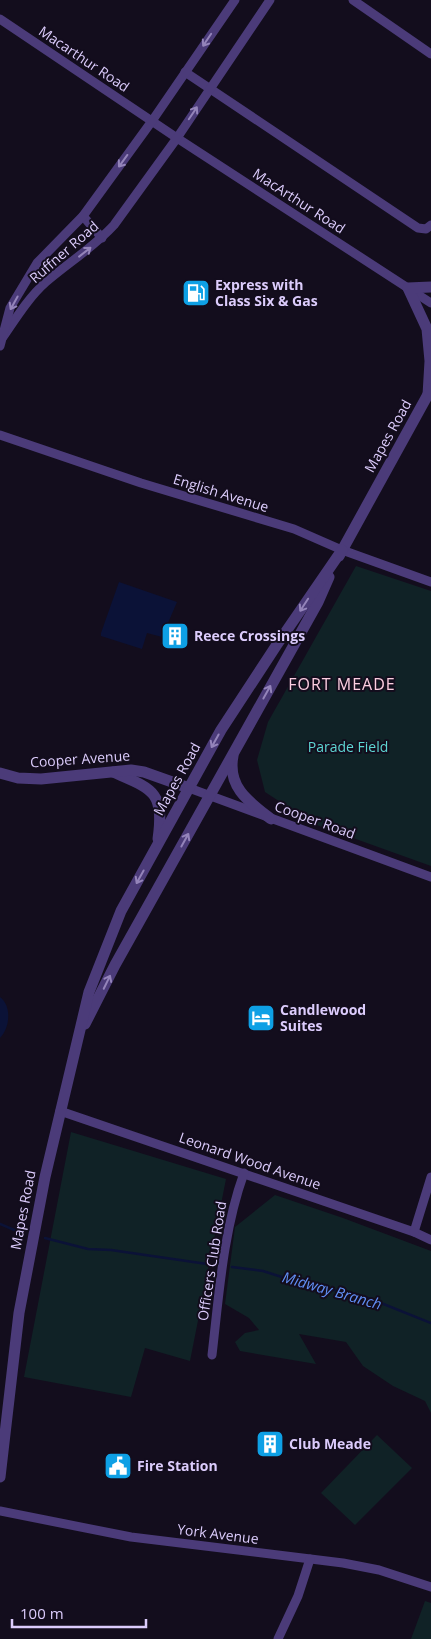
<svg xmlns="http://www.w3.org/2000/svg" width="431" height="1639" viewBox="0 0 431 1639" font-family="'Open Sans',sans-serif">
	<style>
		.green { fill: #102226 }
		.water { fill: #0b1237 }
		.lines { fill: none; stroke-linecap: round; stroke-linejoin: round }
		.stream { stroke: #0b1237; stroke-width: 2.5 }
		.minor { stroke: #4b3b79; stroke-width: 9 }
		.tertiary { stroke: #4b3b79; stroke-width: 11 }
		.oneway { stroke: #9484ba }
		.labels { text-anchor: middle; stroke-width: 4; stroke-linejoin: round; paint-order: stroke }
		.street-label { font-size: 14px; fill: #dcccfc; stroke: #130d1d }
		.poi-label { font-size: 14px; font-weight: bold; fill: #dcccfc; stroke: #130d1d; text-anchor: start }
		.park-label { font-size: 14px; fill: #5ed6d3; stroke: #130d1d }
		.water-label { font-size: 15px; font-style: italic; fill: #618ff5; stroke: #130d1d }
		.quarter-label { font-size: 16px; letter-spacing: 1px; fill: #fccee1; stroke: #130d1d }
	</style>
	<rect width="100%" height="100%" fill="#130d1d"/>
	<g class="green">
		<path d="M356,566L431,591V866L314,824L265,792L257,760L268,722Z"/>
		<path d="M71,1132L226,1179L190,1361L145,1348L131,1397L24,1377Z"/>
		<path d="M275,1195L343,1218L431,1251V1413L425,1401L393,1386L363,1366L346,1342L299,1334L316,1364L240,1351L235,1342L245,1333L259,1330L249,1318L225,1304L235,1227Z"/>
		<path d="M377,1435L412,1468L355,1525L321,1493Z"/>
		<path d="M425,1601L431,1603V1639H411Z"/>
	</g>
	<g class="water">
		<path d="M119,582L177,602L162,637L147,633L142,649L101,636V633Z"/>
		<path d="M0,997C12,1006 10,1028 0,1038Z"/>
	</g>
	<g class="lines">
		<g class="stream">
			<path d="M0,1224L19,1232"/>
			<path d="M45,1238L88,1249L111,1250L214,1265"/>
			<path d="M232,1267L263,1271L304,1284L353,1294L371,1299L431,1323"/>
		</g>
		<g class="minor">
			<path d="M353,0L431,54"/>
			<path d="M0,19L177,138L431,303"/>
			<path d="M185,72L418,228L426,229L431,225"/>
			<path d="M83,216L102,238"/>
			<path d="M3,337C16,318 29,297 46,282C68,263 94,247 114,225L177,138L270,0"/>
			<path d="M0,346L10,308L37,263L83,216L152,121L235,0"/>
			<path d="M0,435L141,483L294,529L342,550L431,582"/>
			<path d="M189,788L431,877"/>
			<path d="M60,1111L414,1232L431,1240"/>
			<path d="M414,1232L431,1177"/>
			<path d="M212,1355C219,1295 223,1231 244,1173"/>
			<path d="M0,1511L131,1537L343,1563L379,1570L431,1587"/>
			<path d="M278,1639L298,1596L310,1559"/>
		</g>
		<g class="tertiary">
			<path d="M428,395L430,361L427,329L408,288L431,287"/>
			<path d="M339,556L431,389"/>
			<path d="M233,756C227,787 249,802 271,819"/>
			<path d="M113,772C152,789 165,791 158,839"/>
			<path d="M0,773L18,778L41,779L131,770L144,772L189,788"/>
			<path d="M85,1024L115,965L318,602L329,577"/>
			<path d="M0,1477L19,1313L45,1177L89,992L121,911L221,730L276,646L342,550"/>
		</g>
	</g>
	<defs><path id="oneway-shaft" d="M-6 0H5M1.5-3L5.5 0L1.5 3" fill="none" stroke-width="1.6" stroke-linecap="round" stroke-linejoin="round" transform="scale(1.25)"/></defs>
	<g class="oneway">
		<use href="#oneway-shaft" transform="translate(207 40) rotate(124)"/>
		<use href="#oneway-shaft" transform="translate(193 113) rotate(-56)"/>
		<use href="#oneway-shaft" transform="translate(123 161) rotate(126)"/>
		<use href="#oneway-shaft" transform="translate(85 252) rotate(-38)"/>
		<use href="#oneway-shaft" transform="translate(14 303) rotate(119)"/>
		<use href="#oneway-shaft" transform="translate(304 605) rotate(123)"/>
		<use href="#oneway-shaft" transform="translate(267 692) rotate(-61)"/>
		<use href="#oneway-shaft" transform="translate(215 741) rotate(119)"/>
		<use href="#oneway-shaft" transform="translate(185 840) rotate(-61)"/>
		<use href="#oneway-shaft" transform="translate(140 877) rotate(119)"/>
		<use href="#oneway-shaft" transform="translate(107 982) rotate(-64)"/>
	</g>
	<defs>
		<symbol id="fuel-square" viewBox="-11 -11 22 22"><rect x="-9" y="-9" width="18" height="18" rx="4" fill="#0ea0e5" stroke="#130d1d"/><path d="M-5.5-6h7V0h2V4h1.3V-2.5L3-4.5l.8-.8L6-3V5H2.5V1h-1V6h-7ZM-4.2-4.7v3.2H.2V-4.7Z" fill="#fff"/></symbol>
		<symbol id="building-square" viewBox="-11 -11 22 22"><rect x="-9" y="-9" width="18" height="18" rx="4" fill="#0ea0e5" stroke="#130d1d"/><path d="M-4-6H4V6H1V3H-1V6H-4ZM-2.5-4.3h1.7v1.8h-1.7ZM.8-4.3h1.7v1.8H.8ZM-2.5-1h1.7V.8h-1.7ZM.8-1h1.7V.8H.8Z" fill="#fff"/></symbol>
		<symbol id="hotel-square" viewBox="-11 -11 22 22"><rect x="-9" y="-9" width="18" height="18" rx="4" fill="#0ea0e5" stroke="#130d1d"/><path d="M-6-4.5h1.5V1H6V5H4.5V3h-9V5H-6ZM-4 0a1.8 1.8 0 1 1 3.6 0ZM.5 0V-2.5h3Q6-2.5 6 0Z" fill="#fff"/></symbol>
		<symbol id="civic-square" viewBox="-11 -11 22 22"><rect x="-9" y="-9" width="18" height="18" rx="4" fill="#0ea0e5" stroke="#130d1d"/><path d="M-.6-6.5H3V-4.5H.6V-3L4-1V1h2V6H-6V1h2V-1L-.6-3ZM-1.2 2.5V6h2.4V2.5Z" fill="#fff"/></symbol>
	</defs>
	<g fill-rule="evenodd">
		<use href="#fuel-square" x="180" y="277" width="32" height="32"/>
		<use href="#building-square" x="159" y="620" width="32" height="32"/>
		<use href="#hotel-square" x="245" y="1002" width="32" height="32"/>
		<use href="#building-square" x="254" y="1428" width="32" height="32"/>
		<use href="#civic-square" x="102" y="1450" width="32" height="32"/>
	</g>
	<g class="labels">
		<g class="street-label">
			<text transform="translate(84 59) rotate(34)" y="5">Macarthur Road</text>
			<text transform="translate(299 201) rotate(33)" y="5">MacArthur Road</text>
			<text transform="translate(64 252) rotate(-41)" y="5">Ruffner Road</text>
			<text transform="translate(388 436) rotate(-61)" y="5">Mapes Road</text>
			<text transform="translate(221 493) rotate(17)" y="5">English Avenue</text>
			<text transform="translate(80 759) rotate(-4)" y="5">Cooper Avenue</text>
			<text transform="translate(177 779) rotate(-61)" y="5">Mapes Road</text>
			<text transform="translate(315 820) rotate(20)" y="5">Cooper Road</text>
			<text transform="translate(250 1161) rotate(19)" y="5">Leonard Wood Avenue</text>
			<text transform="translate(23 1210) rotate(-79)" y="5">Mapes Road</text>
			<text transform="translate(212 1261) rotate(-81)" y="5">Officers Club Road</text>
			<text transform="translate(218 1534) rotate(7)" y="5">York Avenue</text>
		</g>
		<g class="poi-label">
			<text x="215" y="290">Express with<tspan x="215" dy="16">Class Six &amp; Gas</tspan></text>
			<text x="194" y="641">Reece Crossings</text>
			<text x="280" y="1015">Candlewood<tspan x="280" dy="16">Suites</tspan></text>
			<text x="289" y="1449">Club Meade</text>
			<text x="137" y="1471">Fire Station</text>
		</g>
		<g class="park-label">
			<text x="348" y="752">Parade Field</text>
		</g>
		<g class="water-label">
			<text transform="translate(332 1291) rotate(16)" y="5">Midway Branch</text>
		</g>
		<g class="quarter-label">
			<text x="342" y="690">FORT MEADE</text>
		</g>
	</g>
	<path d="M12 1619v8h134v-8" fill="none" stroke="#dcccfc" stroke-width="2.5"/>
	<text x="20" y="1619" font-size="15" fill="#dcccfc" stroke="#130d1d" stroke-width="4" paint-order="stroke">100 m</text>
</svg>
